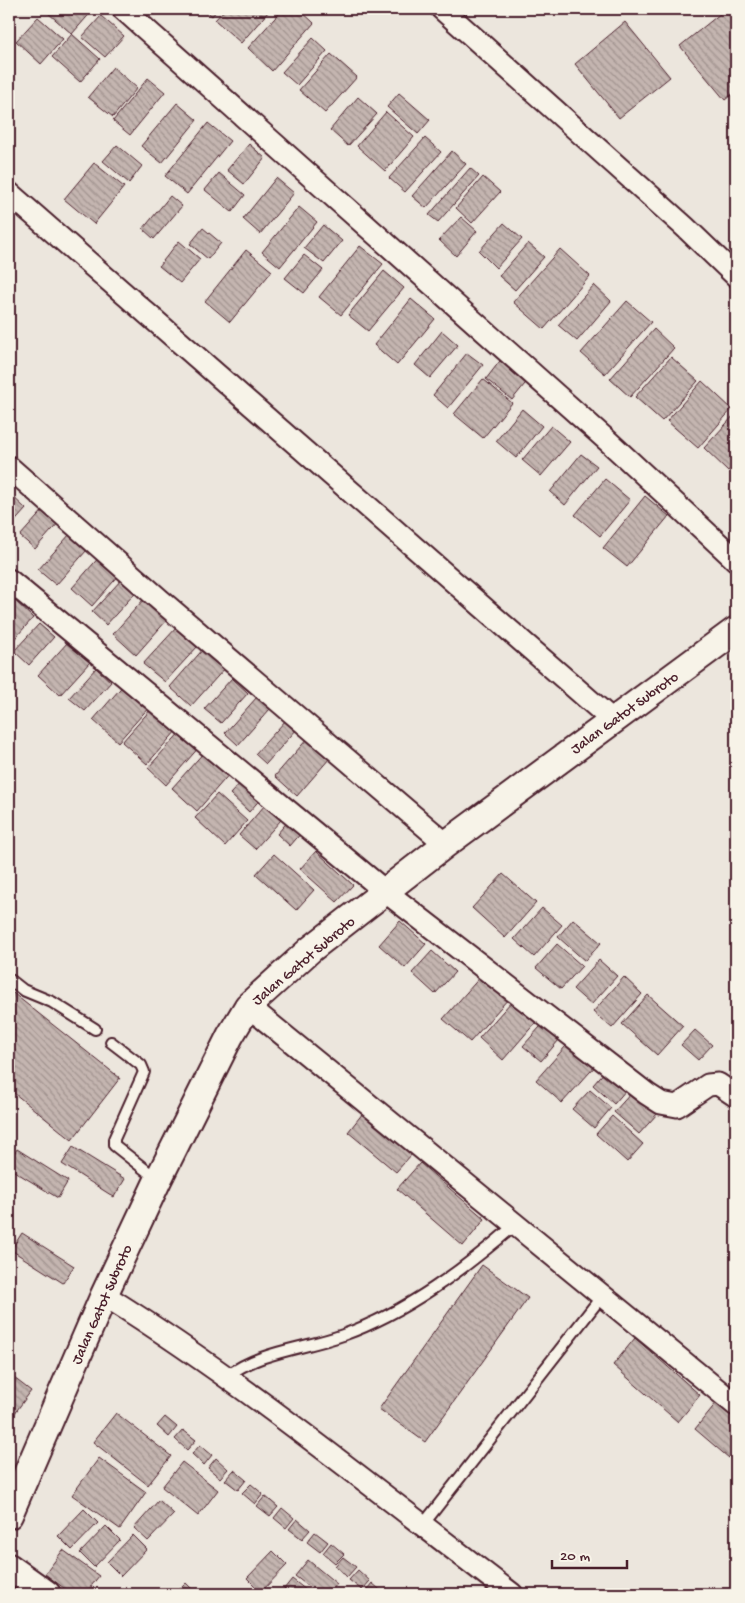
<svg xmlns="http://www.w3.org/2000/svg" width="745" height="1603" viewBox="0 0 745 1603" font-family="'Gochi Hand',sans-serif">
	<style>
		.building { fill: url(#building-back-hatch); stroke: #4a1f2b }
		.lines { fill: none; stroke-linecap: round; stroke-linejoin: round }
		.service-casing { stroke: #4a1f2b; stroke-width: 14 }
		.minor-casing { stroke: #4a1f2b; stroke-width: 25 }
		.tertiary-casing { stroke: #4a1f2b; stroke-width: 30 }
		.service { stroke: #f7f3e8; stroke-width: 10 }
		.minor { stroke: #f7f3e8; stroke-width: 21 }
		.tertiary { stroke: #f7f3e8; stroke-width: 26 }
		.labels { text-anchor: middle; stroke-width: 4.5; stroke-linejoin: round; paint-order: stroke }
		.street-label { font-size: 15px; fill: #4a1f2b; stroke: #f7f3e8 }
	</style>
	<defs>
		<pattern id="building-back-hatch" width="6" height="6" patternUnits="userSpaceOnUse" patternTransform="scale(1.25)"><rect width="6" height="6" fill="#c4b5b0"/><path d="M-1 5l2 2M0 0l6 6M5-1l2 2" fill="none" stroke="#a1938f"/></pattern>
	</defs>
	<rect width="100%" height="100%" fill="#ece6dd"/>
	<filter id="ink" filterUnits="userSpaceOnUse"><feTurbulence type="fractalNoise" baseFrequency=".02" numOctaves="2"/><feDisplacementMap in="SourceGraphic" scale="10" xChannelSelector="R" yChannelSelector="G"/><feConvolveMatrix kernelMatrix="1 2 1 2 8 2 1 2 1" color-interpolation-filters="sRGB"/></filter>
	<g filter="url(#ink)">
		<g class="building">
			<path d="M52,9H92L93,10L72,34L48,13Z"/>
			<path d="M204,9H218L212,16Z"/>
			<path d="M225,9H267L269,11L241,43L215,20Z"/>
			<path d="M283,9H299L314,23L272,71L248,48Z"/>
			<path d="M726,9H734L736,11V91L725,100L680,46Z"/>
			<path d="M101,16L124,36L105,57L82,37Z"/>
			<path d="M38,17L63,39L41,64L16,41Z"/>
			<path d="M625,22L670,77L619,118L575,64Z"/>
			<path d="M72,34L100,59L80,82L52,57Z"/>
			<path d="M313,38L327,51L297,85L282,72Z"/>
			<path d="M331,54L357,77L325,113L299,90Z"/>
			<path d="M113,67L137,88L113,117L88,97Z"/>
			<path d="M148,78L165,92L130,135L113,121Z"/>
			<path d="M399,93L430,120L418,134L387,107Z"/>
			<path d="M358,97L377,114L348,146L330,130Z"/>
			<path d="M177,103L197,120L162,163L141,146Z"/>
			<path d="M386,112L414,137L385,171L357,146Z"/>
			<path d="M208,123L230,141L187,194L165,176Z"/>
			<path d="M425,138L441,152L405,192L389,178Z"/>
			<path d="M249,144L265,158L244,184L227,170Z"/>
			<path d="M117,145L142,166L129,183L103,161Z"/>
			<path d="M452,151L466,164L426,208L412,196Z"/>
			<path d="M94,163L124,187L94,224L64,199Z"/>
			<path d="M470,168L479,176L438,222L429,215Z"/>
			<path d="M219,173L245,195L232,212L205,190Z"/>
			<path d="M483,177L500,192L472,223L456,208Z"/>
			<path d="M276,178L294,193L260,234L243,219Z"/>
			<path d="M170,196L182,206L154,239L143,229Z"/>
			<path d="M299,207L317,222L280,267L262,252Z"/>
			<path d="M461,217L477,231L456,256L439,240Z"/>
			<path d="M504,223L522,239L496,268L479,251Z"/>
			<path d="M323,225L342,241L324,263L304,248Z"/>
			<path d="M203,228L221,243L208,259L190,244Z"/>
			<path d="M179,241L200,259L180,283L159,266Z"/>
			<path d="M528,243L544,257L515,290L499,276Z"/>
			<path d="M360,246L383,264L341,315L319,297Z"/>
			<path d="M560,249L590,276L544,329L513,302Z"/>
			<path d="M246,250L272,271L230,322L205,301Z"/>
			<path d="M304,255L323,270L304,293L285,278Z"/>
			<path d="M384,271L404,288L368,331L348,315Z"/>
			<path d="M594,285L611,301L577,341L558,325Z"/>
			<path d="M411,299L435,319L397,365L374,345Z"/>
			<path d="M627,301L651,322L605,374L581,353Z"/>
			<path d="M654,329L674,348L630,397L610,379Z"/>
			<path d="M442,331L458,345L430,378L415,365Z"/>
			<path d="M467,353L483,365L448,408L433,395Z"/>
			<path d="M503,357L529,379L512,400L486,379Z"/>
			<path d="M671,357L698,381L662,421L635,397Z"/>
			<path d="M483,379L512,403L483,438L454,414Z"/>
			<path d="M702,381L732,409L698,448L667,421Z"/>
			<path d="M522,409L542,426L516,458L496,441Z"/>
			<path d="M736,413V462L728,471L704,448Z"/>
			<path d="M551,426L570,442L541,476L522,460Z"/>
			<path d="M581,454L597,466L565,505L550,492Z"/>
			<path d="M605,479L630,500L600,536L575,515Z"/>
			<path d="M9,493L26,509L9,528Z"/>
			<path d="M645,496L669,516L627,567L603,548Z"/>
			<path d="M46,507L61,520L35,549L20,536Z"/>
			<path d="M70,534L87,550L56,585L38,570Z"/>
			<path d="M101,555L121,573L92,606L72,588Z"/>
			<path d="M122,579L136,592L106,625L92,612Z"/>
			<path d="M9,595L33,618L9,645Z"/>
			<path d="M144,599L167,620L136,655L113,634Z"/>
			<path d="M39,624L54,637L29,665L14,651Z"/>
			<path d="M177,627L198,646L165,682L143,664Z"/>
			<path d="M68,642L90,662L60,695L38,675Z"/>
			<path d="M205,647L226,667L191,706L170,687Z"/>
			<path d="M96,668L111,682L85,711L69,698Z"/>
			<path d="M232,678L248,693L221,723L204,709Z"/>
			<path d="M126,682L151,705L118,742L93,720Z"/>
			<path d="M257,697L270,709L238,745L225,733Z"/>
			<path d="M152,708L177,730L147,764L122,742Z"/>
			<path d="M287,719L297,729L266,764L255,754Z"/>
			<path d="M182,730L200,746L166,785L148,768Z"/>
			<path d="M308,738L330,758L297,796L275,776Z"/>
			<path d="M206,750L231,772L197,811L172,788Z"/>
			<path d="M244,779L263,796L249,812L230,794Z"/>
			<path d="M217,794L247,821L225,846L195,818Z"/>
			<path d="M265,805L281,820L255,849L239,835Z"/>
			<path d="M289,820L302,832L290,846L277,834Z"/>
			<path d="M316,851L353,885L337,902L300,869Z"/>
			<path d="M274,854L314,890L296,910L256,874Z"/>
			<path d="M503,874L536,903L505,938L472,908Z"/>
			<path d="M542,908L562,925L534,957L514,939Z"/>
			<path d="M573,919L601,943L585,961L558,937Z"/>
			<path d="M400,921L426,944L405,968L379,945Z"/>
			<path d="M557,944L582,966L561,989L536,968Z"/>
			<path d="M432,951L455,972L435,994L412,973Z"/>
			<path d="M599,960L617,976L591,1005L573,989Z"/>
			<path d="M482,975L509,998L470,1042L443,1019Z"/>
			<path d="M624,977L642,994L612,1028L593,1012Z"/>
			<path d="M9,990L120,1078L72,1140L9,1089Z"/>
			<path d="M648,995L683,1026L657,1055L622,1024Z"/>
			<path d="M512,1001L536,1022L503,1060L479,1038Z"/>
			<path d="M548,1018L565,1033L541,1061L523,1046Z"/>
			<path d="M695,1030L712,1045L698,1060L681,1045Z"/>
			<path d="M573,1038L599,1062L562,1103L536,1080Z"/>
			<path d="M606,1070L627,1089L614,1104L593,1085Z"/>
			<path d="M590,1090L611,1108L594,1128L572,1109Z"/>
			<path d="M633,1091L658,1113L639,1134L614,1112Z"/>
			<path d="M363,1113L412,1154L396,1172L348,1132Z"/>
			<path d="M612,1116L643,1144L627,1162L596,1134Z"/>
			<path d="M73,1147L125,1179L114,1197L62,1164Z"/>
			<path d="M17,1149L68,1181L58,1198L9,1168V1162Z"/>
			<path d="M420,1163L485,1219L463,1246L397,1189Z"/>
			<path d="M22,1233L74,1266L63,1283L11,1250Z"/>
			<path d="M482,1265L528,1298L425,1442L379,1409Z"/>
			<path d="M635,1338L700,1395L678,1422L613,1365Z"/>
			<path d="M9,1374L31,1391L9,1421Z"/>
			<path d="M717,1402L736,1418V1464L695,1429Z"/>
			<path d="M116,1413L171,1456L148,1485L93,1442Z"/>
			<path d="M165,1417L177,1427L169,1437L157,1426Z"/>
			<path d="M183,1430L196,1440L187,1450L175,1439Z"/>
			<path d="M200,1445L212,1455L204,1465L192,1454Z"/>
			<path d="M99,1458L146,1492L120,1529L72,1495Z"/>
			<path d="M216,1458L228,1469L220,1478L208,1468Z"/>
			<path d="M182,1462L218,1490L198,1516L162,1487Z"/>
			<path d="M234,1470L246,1480L238,1490L225,1480Z"/>
			<path d="M251,1484L263,1494L255,1504L242,1493Z"/>
			<path d="M265,1496L278,1507L270,1516L257,1506Z"/>
			<path d="M159,1500L174,1514L148,1541L134,1528Z"/>
			<path d="M282,1508L294,1518L286,1528L274,1518Z"/>
			<path d="M84,1509L98,1523L72,1550L58,1536Z"/>
			<path d="M297,1519L310,1530L302,1539L289,1529Z"/>
			<path d="M106,1526L120,1540L94,1567L80,1553Z"/>
			<path d="M315,1532L328,1542L320,1552L307,1542Z"/>
			<path d="M133,1535L147,1549L121,1576L107,1562Z"/>
			<path d="M331,1543L344,1554L335,1563L323,1553Z"/>
			<path d="M63,1550L99,1576L85,1594H72L45,1574Z"/>
			<path d="M273,1551L287,1565L261,1592L247,1578Z"/>
			<path d="M343,1557L356,1567L347,1577L335,1566Z"/>
			<path d="M308,1560L337,1584L329,1594H318L295,1576Z"/>
			<path d="M358,1570L370,1581L362,1590L349,1580Z"/>
			<path d="M292,1579L311,1594H280Z"/>
			<path d="M186,1583L197,1594H175Z"/>
			<path d="M372,1583L385,1594L364,1593Z"/>
		</g>
		<g class="lines">
			<defs>
				<g id="service">
					<path d="M9,979L23,990L52,1002L95,1029"/>
					<path d="M111,1042L141,1065L144,1072L114,1139V1145L157,1179"/>
					<path d="M226,1377C259,1351 304,1349 343,1335C407,1312 464,1269 515,1225"/>
					<path d="M422,1526L602,1296"/>
				</g>
				<g id="minor">
					<path d="M123,9L609,442L736,560"/>
					<path d="M442,9L685,227L736,276"/>
					<path d="M9,193L612,720"/>
					<path d="M9,467L160,600L446,844"/>
					<path d="M9,580L386,892L647,1094L661,1103L677,1106L708,1085L718,1084L736,1096"/>
					<path d="M248,1006L736,1405"/>
					<path d="M104,1295C247,1384 378,1492 512,1594"/>
				</g>
				<g id="tertiary">
					<path d="M9,1515L104,1295L158,1180L230,1036L248,1006L311,949L446,844L736,630"/>
					<path d="M9,1567L47,1594"/>
				</g>
			</defs>
			<use href="#service" class="service-casing"/>
			<use href="#minor" class="minor-casing"/>
			<use href="#tertiary" class="tertiary-casing"/>
			<use href="#service" class="service"/>
			<use href="#minor" class="minor"/>
			<use href="#tertiary" class="tertiary"/>
		</g>
	</g>
	<g class="labels">
		<g class="street-label">
			<text transform="translate(624 712) rotate(-36)" y="5">Jalan Gatot Subroto</text>
			<text transform="translate(303 960) rotate(-40)" y="5">Jalan Gatot Subroto</text>
			<text transform="translate(101 1304) rotate(-66)" y="5">Jalan Gatot Subroto</text>
		</g>
	</g>
	<rect width="745" height="1603" fill="none" stroke="#f7f3e8" stroke-width="30"/>
	<rect x="15" y="15" width="715" height="1573" fill="none" stroke="#4a1f2b" stroke-width="2" filter="url(#ink)"/>
	<path d="M552 1560v8h75v-8" fill="none" stroke="#4a1f2b" stroke-width="2.5"/>
	<text x="560" y="1560" font-size="15" fill="#4a1f2b" stroke="#f7f3e8" stroke-width="4" paint-order="stroke">20 m</text>
</svg>
